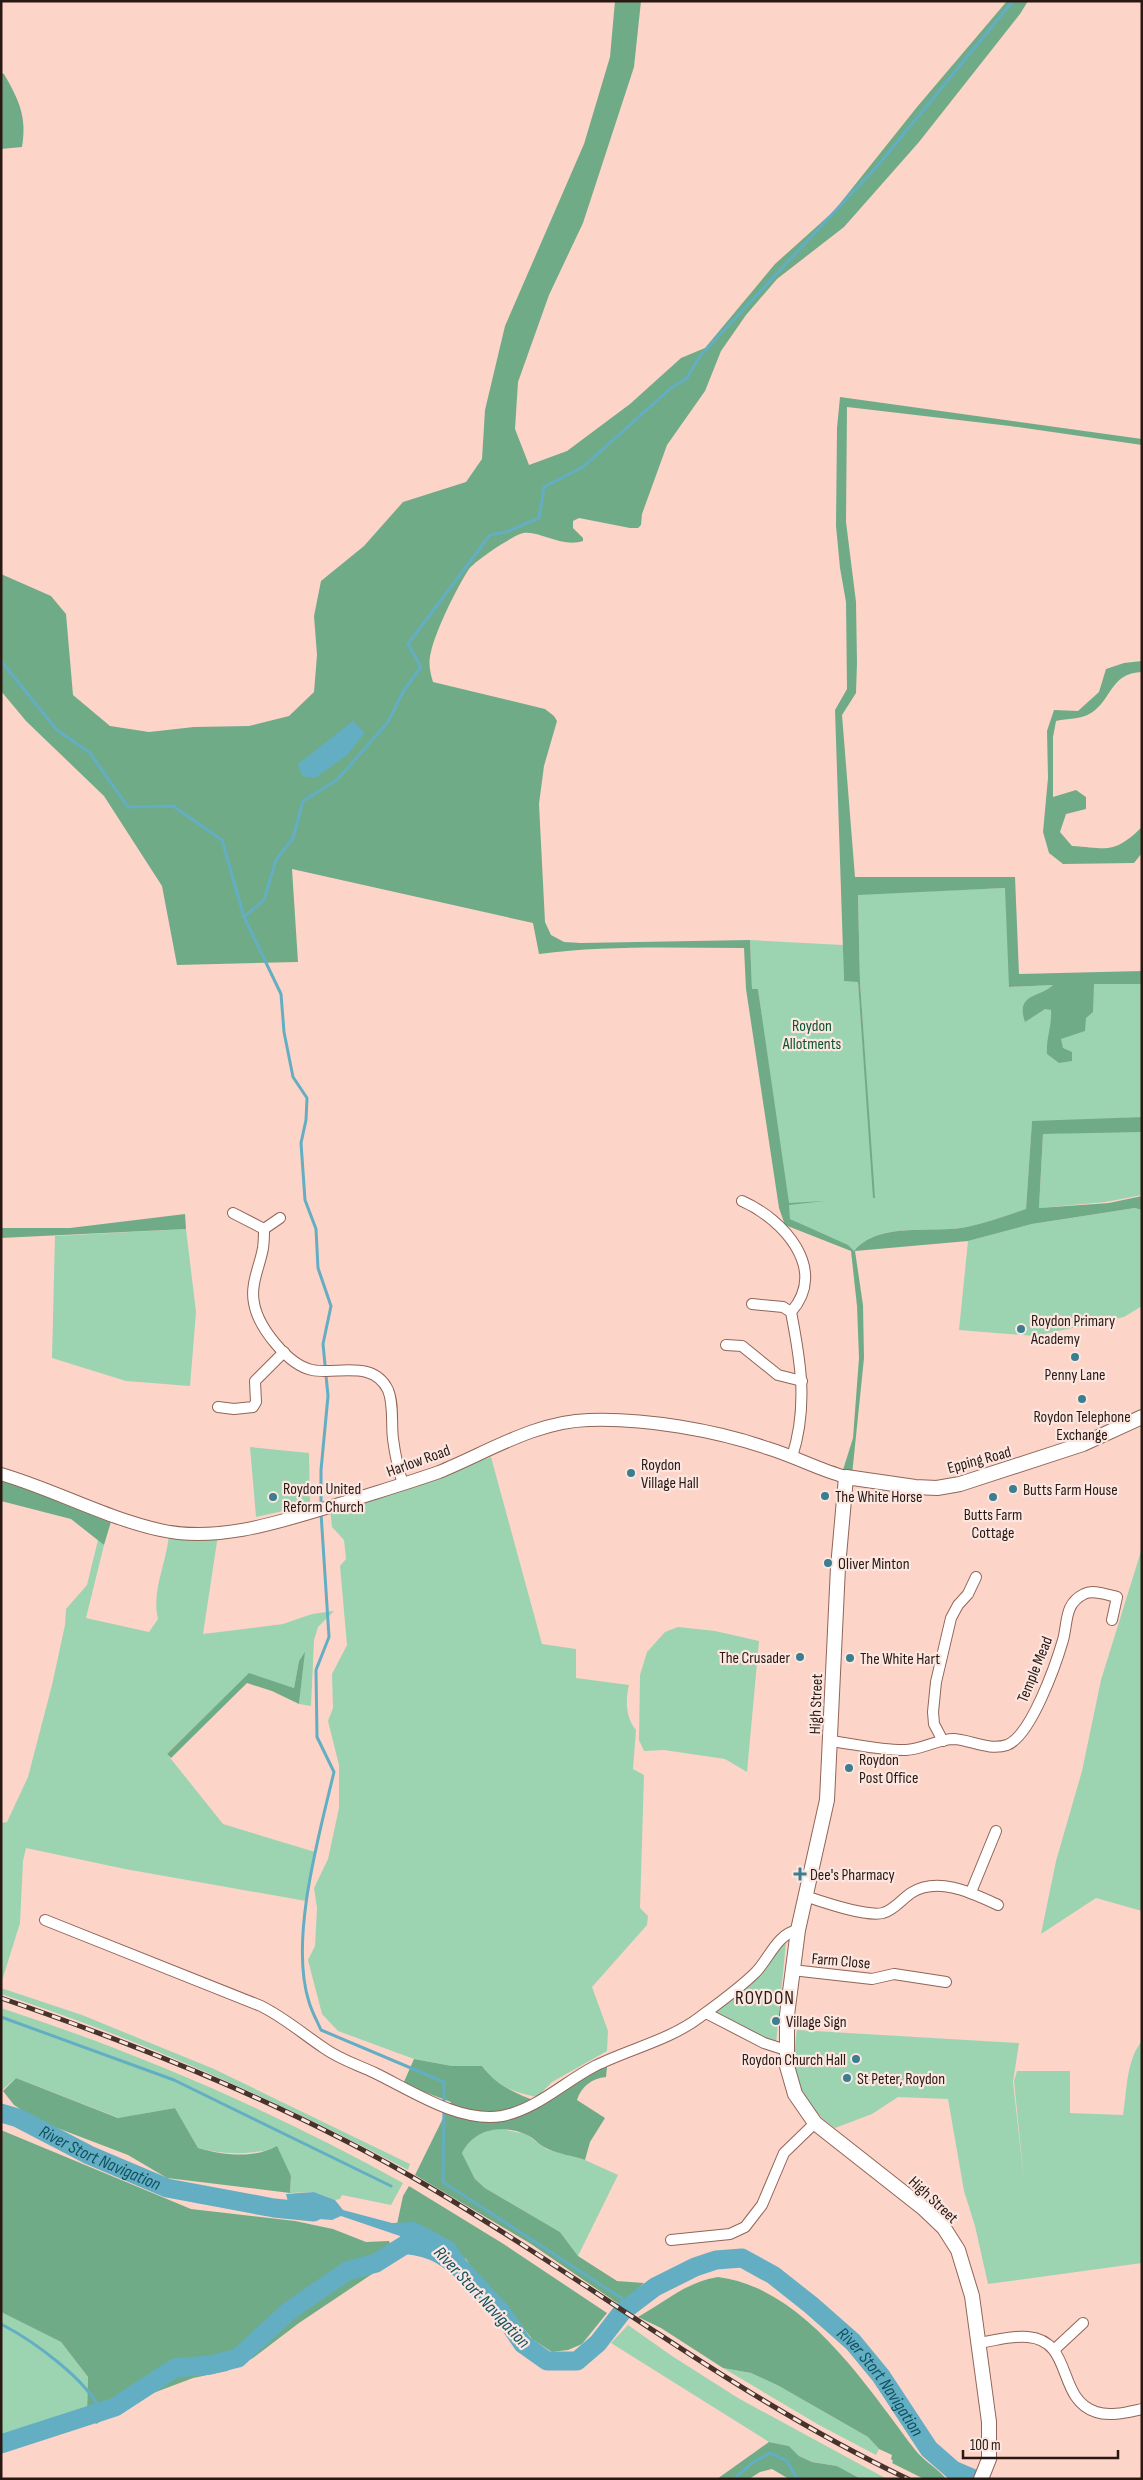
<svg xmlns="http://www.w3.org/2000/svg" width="1143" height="2480" viewBox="0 0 1143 2480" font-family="'Sofia Sans Condensed',sans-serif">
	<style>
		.green { fill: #9cd4b2 }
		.forest { fill: #70ab88 }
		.water { fill: #63aec3 }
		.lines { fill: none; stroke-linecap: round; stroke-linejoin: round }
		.stream { stroke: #63aec3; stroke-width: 3 }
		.river { stroke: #63aec3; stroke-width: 19 }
		.minor-casing { stroke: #916558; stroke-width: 12 }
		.tertiary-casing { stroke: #916558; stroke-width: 14 }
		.secondary-casing { stroke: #916558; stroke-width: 16 }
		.minor { stroke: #fff; stroke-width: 10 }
		.tertiary { stroke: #fff; stroke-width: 12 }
		.secondary { stroke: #fff; stroke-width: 14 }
		.rail-casing { stroke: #47322c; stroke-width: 5 }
		.rail { stroke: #fbe6e0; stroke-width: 3; stroke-dasharray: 9; stroke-linecap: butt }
		.poi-dot { fill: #3c7e8f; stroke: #fbe6e0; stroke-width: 2 }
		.labels { text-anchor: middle; stroke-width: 4.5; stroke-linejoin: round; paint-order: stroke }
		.park-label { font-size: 16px; fill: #095432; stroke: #fbe6e0 }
		.poi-label { font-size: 16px; fill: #2a1813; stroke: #fbe6e0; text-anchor: start }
		.street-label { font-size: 16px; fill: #2a1813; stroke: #fbe6e0 }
		.water-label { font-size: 18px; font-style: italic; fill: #115261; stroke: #fbe6e0 }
		.quarter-label { font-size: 19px; letter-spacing: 1px; fill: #2a1813; stroke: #fbe6e0 }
	</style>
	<rect width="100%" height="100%" fill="#fdd4c8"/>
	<g class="green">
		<path d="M1006,888L1010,987L1094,983L1142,984V1117L1032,1122L1026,1210C1008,1215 989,1222 971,1226C936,1235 878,1220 854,1251L790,1219L758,989H752L750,940L843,945L844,981H858L874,1198L860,982L858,894Z"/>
		<path d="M1106,1132H1142V1195L1106,1202L1039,1208L1043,1134Z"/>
		<path d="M1135,1208L1142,1210V1306L1124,1317L1035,1336L959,1330L968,1241L1032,1224Z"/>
		<path d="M186,1229L196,1312L190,1386L126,1381L52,1358L55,1236Z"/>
		<path d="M250,1447L309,1453L310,1505L256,1517Z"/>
		<path d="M491,1457L542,1644L576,1649V1678L629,1685C625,1701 626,1718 636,1730L633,1769L644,1775L640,1908L648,1916L647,1925L592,1987L608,2031L607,2051L552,2082L537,2097C512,2092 497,2086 482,2066H452L414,2059L338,2031L322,2014L308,1960L315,1946L317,1908L314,1888L328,1859L339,1808V1765L328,1721L333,1708L332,1674L347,1645L340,1566L346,1559L344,1540L332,1527L330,1508L433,1477Z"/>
		<path d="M169,1534L218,1535L203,1634L283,1624L312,1614L334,1611L318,1627L314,1640L311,1706L299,1704L304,1658L299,1661L294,1688L249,1674L167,1754L223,1824L315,1852L306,1901L125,1869L26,1848L23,1861L20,1923L1,1984V1823L7,1822L28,1777L52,1685L65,1625L66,1609L87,1585L98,1540L104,1545L86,1618L149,1632L158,1619C151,1591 167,1562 169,1534Z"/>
		<path d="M1142,1548V1911L1096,1898L1041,1934L1056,1861L1082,1771L1101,1680Z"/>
		<path d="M678,1627L715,1631L759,1641L747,1772L725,1759L664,1750L644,1751L639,1740L640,1675L647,1652L665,1632Z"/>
		<path d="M784,1941L786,1942L776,2044L715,2012L766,1969Z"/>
		<path d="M1,1988L82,2015L214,2069L410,2164L408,2170C277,2100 142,2040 1,1994Z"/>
		<path d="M1,2008C140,2053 275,2112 403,2183L391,2205L342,2195L340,2199L335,2200L314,2192L290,2193L291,2176L270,2150C244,2154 223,2155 198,2148L175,2108L119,2118L16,2078L1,2091Z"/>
		<path d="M797,2030L1019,2043L1013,2082L1024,2180L1014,2081L1017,2071H1070V2113L1123,2115C1127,2091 1126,2060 1142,2041V2263L988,2284L975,2226L964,2191L948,2099L898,2097L872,2114L835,2128C797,2101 790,2075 797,2030Z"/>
		<path d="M496,2128L526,2134L546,2149L585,2160L618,2175L578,2256L560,2232L485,2188L475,2179L462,2153C470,2137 480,2134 496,2128Z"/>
		<path d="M1,2312L61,2342L88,2377L87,2411L1,2438Z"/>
		<path d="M628,2325L672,2356L738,2398L887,2479H861L837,2466L812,2462L799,2456L789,2446L769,2442L611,2343Z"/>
		<path d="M723,2368L751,2373L779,2386L868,2437L879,2449L876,2455L819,2425Z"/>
	</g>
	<g class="forest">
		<path d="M615,1H641L634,67L583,223L549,295L518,382L515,429L529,465L567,451L630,404L681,358L705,348L775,264L834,211L917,107L1007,1H1028L1020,14L919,142L844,227L777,279L746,315L721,351L705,391L667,445L642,514L641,525L638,528H630L579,518L573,521V528L583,538V541C562,548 539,530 523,533C512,536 476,560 469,569C457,587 435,632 431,652C428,663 430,672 433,682L545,709L554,716L557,721L544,766L539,804L545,922L551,935L564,942L581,943L750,940L752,989H758L789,1203L825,1201L789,1205L790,1219L848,1245L854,1251C879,1220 935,1235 971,1226C989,1222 1008,1215 1026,1209L1032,1121L1142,1117V1132L1043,1134L1039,1208L1109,1203L1142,1196V1210L1135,1208L1032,1224L968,1241L855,1251L863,1305L864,1358L852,1475L842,1473L853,1438L859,1358L857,1306L851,1251L785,1225L779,1208L746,989L744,948C676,948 607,945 539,954L533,923L292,869L298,962L177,965L162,886L104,796L26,721L1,691V574L51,596L66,614L73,695L110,726L149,732L194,727L249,726L289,716L314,692L317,655L314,616L321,581L364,546L403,502L466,482L482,459L485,410L505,326L584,144L610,57Z"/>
		<path d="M1,73L4,74C19,100 27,117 22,147L1,149Z"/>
		<path d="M840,397L1142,439V445L1010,426L847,407L846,522L856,602L857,663L856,693L842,715L855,877H1015L1019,974L1142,971V984H1094L1093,1012L1086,1018L1085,1031L1061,1039L1063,1048L1072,1052V1061L1059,1063L1047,1054C1046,1038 1052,1026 1051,1010L1045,1009L1025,1022C1015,993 1040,998 1053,985L1009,987L1005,888L858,895L860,982L875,1198H873L858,982L844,981L835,710L847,689L846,602L840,568L836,526L837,428Z"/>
		<path d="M1142,661V672C1110,673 1112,700 1091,713C1080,720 1068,718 1056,721L1053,737V797L1076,790L1086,797V809L1066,814L1060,832L1072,846C1108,848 1113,855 1142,827V853L1134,863L1063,864L1049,853L1043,832L1048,778L1047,731L1054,710L1078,711L1099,692L1106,669L1124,663Z"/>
		<path d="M185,1214L186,1229L1,1238V1228H70Z"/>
		<path d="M1,1474L113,1515L104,1545L71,1519L1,1501Z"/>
		<path d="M305,1652L299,1704L272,1691L247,1683L171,1758L167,1754L249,1673L294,1688L299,1661Z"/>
		<path d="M608,2058L606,2077C592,2078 581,2087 577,2100L605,2118L590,2142L585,2160C573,2156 559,2154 548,2149C539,2146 534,2137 525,2134C501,2124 474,2129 462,2153L475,2179L485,2188L560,2232L578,2256L617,2281L644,2283L620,2305L531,2244L415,2175L451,2102L403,2084L414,2059L452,2066H482C497,2086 515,2093 538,2102Z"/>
		<path d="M16,2078L118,2118L175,2108L198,2148C222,2155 254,2159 277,2146L291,2176L290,2193L167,2178L128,2155L39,2121L14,2105L3,2091Z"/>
		<path d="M1,2130L191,2209L295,2221L333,2229L366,2242L389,2241L396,2258L299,2323L253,2358L227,2371L193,2378L148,2395L96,2424L87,2411L88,2377L61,2342L1,2312Z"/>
		<path d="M409,2186L502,2243L607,2313L582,2344L568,2350L552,2352L532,2339L507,2307L476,2275L466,2259L397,2224L403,2196Z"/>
		<path d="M718,2277C805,2288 867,2387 916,2451C924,2461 941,2471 946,2479H924L892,2463L893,2461L891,2459L892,2455L879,2449L868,2437L779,2386L751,2373L723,2368L661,2328L638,2317C665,2302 686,2282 718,2277Z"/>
		<path d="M769,2442L789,2446L799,2456L812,2462L837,2466L861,2479H789L772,2469L760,2472L749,2479H717Z"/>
	</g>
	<g class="water">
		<path d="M353,721L365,733L347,755L315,778L302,776L298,764Z"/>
		<path d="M314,2192L335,2200L343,2210L392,2223L415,2222L433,2231L454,2243L476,2275L464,2284C440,2265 434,2257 403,2254L400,2236L341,2216L332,2220L292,2217L286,2194Z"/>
	</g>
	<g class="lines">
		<g class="stream">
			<path d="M1,661L57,730L90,753L128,807L173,806L222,840L244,917L281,994L284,1032L293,1077L307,1098L306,1120L301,1143L305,1200L316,1229L318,1268L331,1306L323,1344L328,1396L321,1470V1507"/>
			<path d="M244,917L264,900L276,860L293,838L303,801L337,780L388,722L404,690L421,667L408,644L490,535L506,532L539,518L544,487L583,467L671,388L687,378L700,356L879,164L1013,1"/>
			<path d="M321,1513L329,1637L316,1670L317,1737L334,1772C319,1835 289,1940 309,2002C312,2012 317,2021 321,2030L444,2082V2104"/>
			<path d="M1,2017L174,2080L391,2186"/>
			<path d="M444,2110L443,2182L632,2305"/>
			<path d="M1,2324C32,2340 88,2380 101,2412"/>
			<path d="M734,2479L752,2463L770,2453L787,2461L796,2477L802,2479"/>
		</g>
		<g class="river">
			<path id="s1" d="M1,2113L18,2118L89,2155L167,2188L274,2208L314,2212"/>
			<path id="s2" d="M453,2260L501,2312L523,2344L547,2361H577L598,2343L622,2312L655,2287L695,2267L716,2260L742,2258L773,2275L811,2305L853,2342L881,2376L929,2449L953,2470L974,2479"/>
			<path d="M1,2444L115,2407L175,2368L210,2365L238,2358L289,2311L347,2271L376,2263L419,2236"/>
		</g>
		<defs>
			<g id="minor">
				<path d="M742,1201C783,1219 829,1269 791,1312C801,1363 808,1407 792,1457"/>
				<path d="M233,1213L264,1229"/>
				<path d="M264,1229C264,1235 264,1241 263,1248C260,1266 250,1284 254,1303C258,1327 288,1365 312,1370C337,1375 373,1359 388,1390C394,1404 391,1424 393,1439C395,1454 398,1469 403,1484"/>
				<path d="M264,1229L280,1218"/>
				<path d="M752,1304L783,1307L791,1312"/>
				<path d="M726,1345L742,1346L778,1375L802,1381"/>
				<path d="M218,1407L234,1409L253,1407L256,1402L255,1381L284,1352"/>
				<path d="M831,1741C855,1744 882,1751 906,1750C923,1749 938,1739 954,1739C971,1740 989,1751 1007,1745C1031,1736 1056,1664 1063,1640C1068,1622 1064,1604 1084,1594C1093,1589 1107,1595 1117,1597L1112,1620"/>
				<path d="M943,1741L934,1724L933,1712L936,1682L951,1618L958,1605L968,1594L976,1577"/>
				<path d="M971,1892L996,1831"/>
				<path d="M805,1896C823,1902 865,1917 883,1913C894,1910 902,1899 911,1893C938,1876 972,1893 998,1905"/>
				<path d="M45,1920L261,2006C285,2018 303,2034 324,2048C339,2059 358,2065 375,2073C412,2091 459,2123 502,2116C537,2109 564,2082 595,2066C629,2049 670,2040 700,2017C719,2003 740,1988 756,1972C770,1957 777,1934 798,1930"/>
				<path d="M792,1970L872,1979L894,1974L946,1982"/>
				<path d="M706,2013L764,2043L786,2050"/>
				<path d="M671,2240L730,2234L745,2227L762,2205L784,2153L815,2123"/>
				<path d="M978,2343C994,2341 1013,2335 1028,2337C1074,2341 1056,2399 1096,2412C1110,2417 1128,2412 1142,2409"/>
				<path d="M1055,2349L1083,2323"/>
			</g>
			<path id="tertiary" d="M1,1474C55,1490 106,1518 160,1530C221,1544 288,1519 346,1502C377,1492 408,1483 439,1472C486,1453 536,1421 589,1420C644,1418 715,1430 767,1448C794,1456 819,1470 846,1477"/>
			<path id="secondary" d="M981,2479L989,2459V2422L972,2296L958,2250L944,2228L923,2208L815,2123L795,2094L787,2066V2015L798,1930L827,1800L838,1567L846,1477L915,1487L937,1488L960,1484L1083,1444L1142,1417"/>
		</defs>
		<use href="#minor" class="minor-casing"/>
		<use href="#tertiary" class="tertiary-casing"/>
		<use href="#secondary" class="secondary-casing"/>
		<use href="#minor" class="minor"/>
		<use href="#tertiary" class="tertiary"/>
		<use href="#secondary" class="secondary"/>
		<defs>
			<path id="rail" d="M1,1998C149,2049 296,2108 431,2188C592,2283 739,2399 908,2479"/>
		</defs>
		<use href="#rail" class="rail-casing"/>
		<use href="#rail" class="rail"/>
	</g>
	<g class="poi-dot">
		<circle cx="1021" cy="1329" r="5"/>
		<circle cx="1075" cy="1357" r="5"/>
		<circle cx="1082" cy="1399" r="5"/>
		<circle cx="631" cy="1473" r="5"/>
		<circle cx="1013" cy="1489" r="5"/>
		<circle cx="825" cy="1496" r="5"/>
		<circle cx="273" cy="1497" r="5"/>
		<circle cx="993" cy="1497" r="5"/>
		<circle cx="828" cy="1563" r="5"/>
		<circle cx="800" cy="1657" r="5"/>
		<circle cx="850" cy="1658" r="5"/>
		<circle cx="849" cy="1768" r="5"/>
		<path d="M797.5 1866.5h5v5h5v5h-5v5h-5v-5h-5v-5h5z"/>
		<circle cx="776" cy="2021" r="5"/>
		<circle cx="856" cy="2059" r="5"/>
		<circle cx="847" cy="2078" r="5"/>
	</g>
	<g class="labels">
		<g class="park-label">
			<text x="812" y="1031">Roydon<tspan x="812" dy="18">Allotments</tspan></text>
		</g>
		<g class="poi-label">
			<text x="1031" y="1326">Roydon Primary<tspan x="1031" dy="18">Academy</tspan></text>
			<text x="1075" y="1380" text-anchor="middle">Penny Lane</text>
			<text x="1082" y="1422" text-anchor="middle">Roydon Telephone<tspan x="1082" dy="18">Exchange</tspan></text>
			<text x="641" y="1470">Roydon<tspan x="641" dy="18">Village Hall</tspan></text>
			<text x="283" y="1494">Roydon United<tspan x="283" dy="18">Reform Church</tspan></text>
			<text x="1023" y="1495">Butts Farm House</text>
			<text x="835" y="1502">The White Horse</text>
			<text x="993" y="1520" text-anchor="middle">Butts Farm<tspan x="993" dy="18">Cottage</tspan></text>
			<text x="838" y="1569">Oliver Minton</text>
			<text x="790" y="1663" text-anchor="end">The Crusader</text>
			<text x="860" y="1664">The White Hart</text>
			<text x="859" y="1765">Roydon<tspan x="859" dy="18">Post Office</tspan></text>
			<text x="810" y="1880">Dee's Pharmacy</text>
			<text x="786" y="2027">Village Sign</text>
			<text x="846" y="2065" text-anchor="end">Roydon Church Hall</text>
			<text x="857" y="2084">St Peter, Roydon</text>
		</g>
		<g class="street-label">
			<text transform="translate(979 1459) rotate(-15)" y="6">Epping Road</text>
			<text transform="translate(418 1460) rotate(-20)" y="6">Harlow Road</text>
			<text transform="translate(1034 1669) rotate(-68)" y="6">Temple Mead</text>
			<text transform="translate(815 1704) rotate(-88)" y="6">High Street</text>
			<text transform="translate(841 1960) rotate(5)" y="6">Farm Close</text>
			<text transform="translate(934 2199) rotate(43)" y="6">High Street</text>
		</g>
		<g class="water-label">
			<text dy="6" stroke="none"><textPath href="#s1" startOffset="109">River Stort Navigation</textPath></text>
			<text transform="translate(482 2297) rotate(47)" y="6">River Stort Navigation</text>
			<text dy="6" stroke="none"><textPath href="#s2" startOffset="558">River Stort Navigation</textPath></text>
		</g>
		<g class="quarter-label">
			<text x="765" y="2004">ROYDON</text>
		</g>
	</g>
	<rect width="1143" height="2480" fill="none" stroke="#2a1813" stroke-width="5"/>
	<path d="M963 2450v8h155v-8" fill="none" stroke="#2a1813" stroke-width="2.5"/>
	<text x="970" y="2450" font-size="15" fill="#2a1813" stroke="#fbe6e0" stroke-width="4" paint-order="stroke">100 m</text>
</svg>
